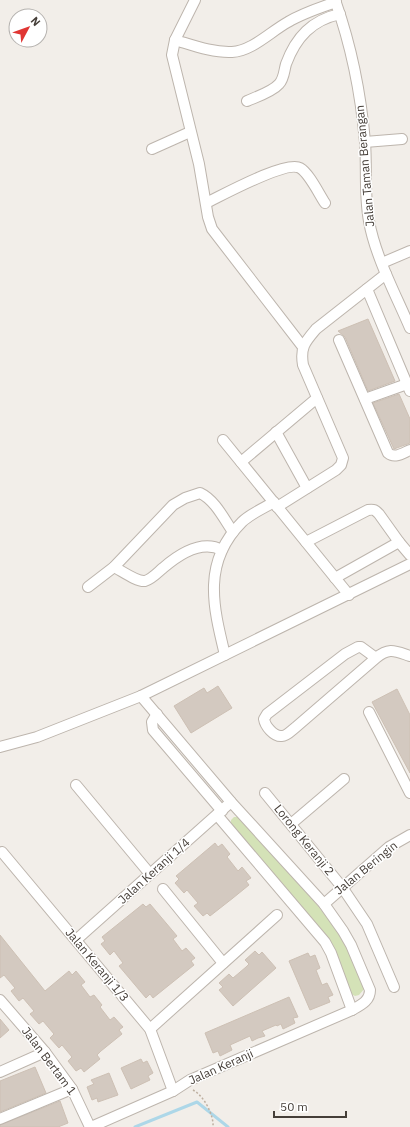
<svg xmlns="http://www.w3.org/2000/svg" width="410" height="1127" viewBox="0 0 410 1127" font-family="'IBM Plex Sans',sans-serif">
	<style>
		.green { fill: #d4e2b7 }
		.lines { fill: none; stroke-linecap: round; stroke-linejoin: round }
		.stream { stroke: #add7e8; stroke-width: 3 }
		.building { fill: #d3c9c0; stroke: #cdc0b4 }
		.minor-casing { stroke: #bdb5ad; stroke-width: 12 }
		.path { stroke: #bdafa0; stroke-width: 1.5; stroke-dasharray: 2 2; stroke-linecap: butt }
		.minor { stroke: #fff; stroke-width: 10 }
		.labels { text-anchor: middle; stroke-width: 3; stroke-linejoin: round; paint-order: stroke }
		.street-label { font-size: 12px; fill: #453e38; stroke: #fff }
	</style>
	<rect width="100%" height="100%" fill="#f2eee9"/>
	<path class="green" d="M234,817H238L283,863L339,932L365,988L359,995L355,996L351,994L327,939L231,823V820Z"/>
	<g class="lines">
		<path class="stream" d="M135,1127L197,1102L228,1127"/>
	</g>
	<g class="building">
		<path d="M368,319L395,381L368,391L345,337L338,331Z"/>
		<path d="M399,394L410,419V443L394,449L373,403Z"/>
		<path d="M218,686L232,708L191,733L174,706L204,688L207,693Z"/>
		<path d="M397,689L410,715V773L372,702Z"/>
		<path d="M215,843L218,847L222,844L230,854L227,857L238,871L242,867L251,878L246,881L249,885L233,898L210,916L207,913L203,916L194,906L198,903L187,890L184,893L175,883L179,879L176,876Z"/>
		<path d="M143,904L146,907L150,904L177,936L173,939L182,951L186,948L195,958L191,961L194,965L153,998L150,994L146,998L119,966L123,963L114,951L110,955L101,944L105,941L102,937Z"/>
		<path d="M0,935L45,991L69,971L72,975L76,971L85,982L81,985L90,997L94,995L102,1005L100,1007L110,1020L114,1017L123,1027L119,1030L122,1034L101,1051L97,1055L100,1059L84,1072L81,1068L76,1071L68,1061L72,1057L62,1045L59,1048L50,1038L54,1034L43,1021L39,1024L30,1014L34,1011L23,998L19,1001L11,991L15,988L4,975L0,978Z"/>
		<path d="M255,951L259,955L262,952L276,968L233,1006L219,990L223,987L219,983L229,974L233,978L246,967L249,964L245,960Z"/>
		<path d="M308,953L310,957L315,955L320,968L316,970L322,985L327,983L333,995L328,997L330,1002L310,1010L289,961Z"/>
		<path d="M289,997L298,1017L293,1018L295,1023L283,1029L281,1024L277,1026L276,1025L262,1031L265,1036L258,1038L252,1041L250,1036L230,1045L232,1050L220,1056L218,1051L213,1053L205,1033Z"/>
		<path d="M0,1019L9,1030L0,1038Z"/>
		<path d="M141,1059L143,1063L147,1061L153,1073L148,1076L150,1080L131,1089L121,1068Z"/>
		<path d="M35,1067L46,1093L0,1112V1081Z"/>
		<path d="M109,1073L118,1095L98,1102L97,1098L92,1100L87,1087L94,1084L91,1080Z"/>
		<path d="M60,1101L68,1123L58,1127H0V1125Z"/>
	</g>
	<g class="lines">
		<defs>
			<g id="minor">
				<path d="M195,0L175,40L172,55L199,164L208,217L212,229L303,347"/>
				<path d="M335,0C351,45 361,95 365,142C367,168 364,195 369,221C375,256 396,295 410,328"/>
				<path d="M175,40C192,45 213,53 232,52C252,51 270,32 288,22C303,13 319,8 336,2"/>
				<path d="M247,101C256,97 272,92 279,84C284,79 284,71 286,64C296,37 312,20 340,14"/>
				<path d="M365,142L402,139"/>
				<path d="M152,149L190,132"/>
				<path d="M206,203C221,196 286,160 300,168C309,173 319,194 325,203"/>
				<path d="M382,263L410,251"/>
				<path d="M367,289L410,391"/>
				<path d="M339,340L388,453C395,459 403,453 410,450"/>
				<path d="M365,399L407,384"/>
				<path d="M276,432L307,488"/>
				<path d="M223,440L349,595"/>
				<path d="M241,462L317,398"/>
				<path d="M277,507L336,470L341,465L343,458L303,365C300,347 305,342 316,329L386,274"/>
				<path d="M306,542L368,510C374,509 375,510 379,514L399,542"/>
				<path d="M114,567C122,571 137,582 145,581C152,579 158,572 163,568C178,555 201,539 222,550"/>
				<path d="M335,578L399,542L410,555"/>
				<path d="M88,587L114,567L173,505L185,498L200,493C215,500 224,519 233,532"/>
				<path d="M225,655C213,606 202,562 242,522C250,514 264,508 274,502"/>
				<path d="M376,658L361,647H358L345,654L267,714L264,719C265,726 274,737 282,736C287,736 292,730 296,727L376,658C389,647 395,651 410,656"/>
				<path d="M369,712L410,793"/>
				<path d="M157,714L152,722L153,730L222,811"/>
				<path d="M0,747L37,737L141,696L410,564"/>
				<path d="M76,785L150,874"/>
				<path d="M265,793L342,887L367,924L394,987"/>
				<path d="M217,815L325,942L331,953L352,1010"/>
				<path d="M291,824L344,779"/>
				<path d="M2,852L150,1029L173,1091"/>
				<path d="M163,889L223,963"/>
				<path d="M324,904L389,847L410,835"/>
				<path d="M76,940L231,802"/>
				<path d="M0,1000L45,1052L72,1089L90,1127"/>
				<path d="M150,1029L277,915"/>
				<path d="M0,1072L45,1052"/>
				<path d="M0,1119L72,1089"/>
				<path d="M91,1127L173,1091L190,1080L352,1010C361,1005 370,1001 370,990L351,945L343,931L324,904L231,802L141,696"/>
			</g>
		</defs>
		<use href="#minor" class="minor-casing"/>
		<path class="path" d="M193,1090C204,1096 214,1115 213,1127"/>
		<use href="#minor" class="minor"/>
	</g>
	<g class="labels">
		<g class="street-label">
			<text transform="translate(365 166) rotate(-95)" y="4">Jalan Taman Berangan</text>
			<text transform="translate(304 840) rotate(51)" y="4">Lorong Keranji 2</text>
			<text transform="translate(366 868) rotate(-39)" y="4">Jalan Beringin</text>
			<text transform="translate(154 871) rotate(-42)" y="4">Jalan Keranji 1/4</text>
			<text transform="translate(97 965) rotate(50)" y="4">Jalan Keranji 1/3</text>
			<text transform="translate(49 1061) rotate(53)" y="4">Jalan Bertam 1</text>
			<text transform="translate(221 1067) rotate(-24)" y="4">Jalan Keranji</text>
		</g>
	</g>
	<g transform="translate(28 28) rotate(49)"><circle r="19" fill="#ffffff" stroke="#b5b2af"/>
	<path d="M0-3L7 15L0 10L-7 15Z" fill="#e03633"/>
	<text y="-6" font-size="11" font-weight="bold" text-anchor="middle" fill="#453e38">N</text>
	</g>
	<path d="M274 1111v6h72v-6" fill="none" stroke="#453e38" stroke-width="2"/>
	<text x="280" y="1111" font-size="12" fill="#453e38" stroke="#ffffff" stroke-width="3" paint-order="stroke">50 m</text>
</svg>
